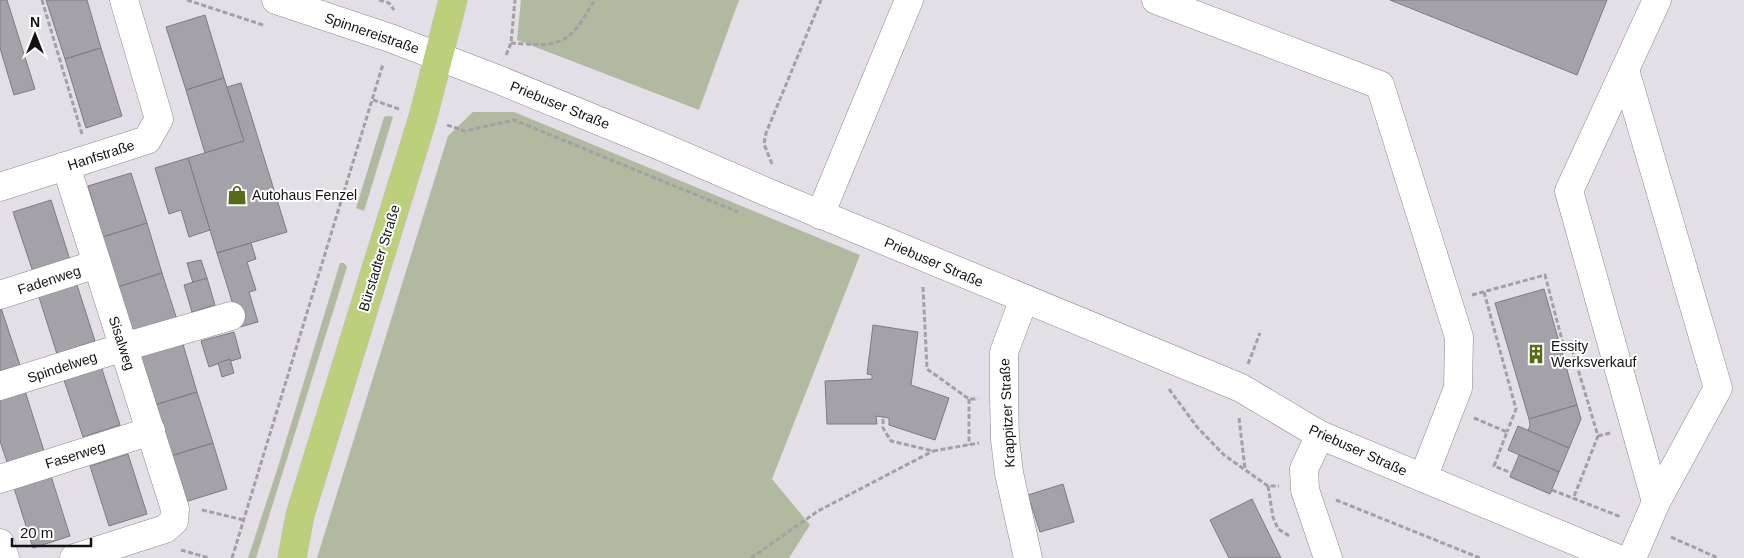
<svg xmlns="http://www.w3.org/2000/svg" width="1744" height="558" viewBox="0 0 1744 558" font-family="Helvetica,sans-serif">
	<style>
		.green { fill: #b1baa0 }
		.building { fill: #a5a1a8; stroke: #7e7a80 }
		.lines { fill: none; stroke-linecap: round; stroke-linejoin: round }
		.minor-casing { stroke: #8b878e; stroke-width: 29 }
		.major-casing { stroke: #bdbdbd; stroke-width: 29 }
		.path { stroke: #a39fa4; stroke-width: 3; stroke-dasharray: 5 2.5; stroke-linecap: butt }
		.minor { stroke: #fff; stroke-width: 28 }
		.major { stroke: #bcd07c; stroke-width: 28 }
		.labels { text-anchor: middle; stroke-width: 4; stroke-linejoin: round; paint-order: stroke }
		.street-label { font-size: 14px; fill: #131214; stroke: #fff }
		.poi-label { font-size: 14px; fill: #131214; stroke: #fff; text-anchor: start }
	</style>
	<rect width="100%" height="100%" fill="#e4dfe6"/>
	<g class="green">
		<path d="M521,0H739L699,110L517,40Z"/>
		<path d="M473,112H514L860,255L772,479L810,525L789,558H317L448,136Z"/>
		<path d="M389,116L393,117L364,211L356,208L384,117Z"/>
		<path d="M340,263H344L347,267L256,558H248L277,470Z"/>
	</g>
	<g class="building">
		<path d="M0,0H7L35,89L14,95L0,48Z"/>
		<path d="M46,0H87L101,48L65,59Z"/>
		<path d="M1390,0H1607L1577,75Z"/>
		<path d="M205,15L224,78L186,90L166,27Z"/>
		<path d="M101,48L122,116L86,128L65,59Z"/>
		<path d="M224,78L244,141L205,153L186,90Z"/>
		<path d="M241,83L287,232L217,253L188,158L244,141L227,87Z"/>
		<path d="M188,158L210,230L189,237L181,210L169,214L155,168Z"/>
		<path d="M131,173L147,223L103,237L88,186Z"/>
		<path d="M51,200L70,260L33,272L13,212Z"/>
		<path d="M147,223L162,273L118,287L103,237Z"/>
		<path d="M251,243L256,259L247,262L256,290L249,292L258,322L240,327L217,253Z"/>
		<path d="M201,260L207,278L193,283L187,263Z"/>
		<path d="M162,273L178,323L134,337L118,287Z"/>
		<path d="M207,278L215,305L192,312L184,285Z"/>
		<path d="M76,282L95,341L57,354L38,294Z"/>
		<path d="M1544,289L1577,405L1529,419L1495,303Z"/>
		<path d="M0,305L20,365L0,371Z"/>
		<path d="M873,325L918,332L911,385L949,398L935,440L889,425V418L876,416L877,424H827L825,381L872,379V375L867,374Z"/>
		<path d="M234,332L241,358L231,361L230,359L209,367L201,341Z"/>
		<path d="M182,341L197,392L155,405L140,354Z"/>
		<path d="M230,359L234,373L222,377L218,363Z"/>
		<path d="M101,366L120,425L83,437L63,377Z"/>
		<path d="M25,391L44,451L7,462L0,441V399Z"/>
		<path d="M197,392L213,443L171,456L155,405Z"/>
		<path d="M1577,405L1581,419L1569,448L1528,431L1530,425L1529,419Z"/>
		<path d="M1518,426L1569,448L1559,472L1508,450Z"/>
		<path d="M213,443L227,489L185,502L171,456Z"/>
		<path d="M128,454L147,514L109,526L90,466Z"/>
		<path d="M1519,455L1559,472L1550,494L1510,477Z"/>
		<path d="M51,476L70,536L33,548L14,488Z"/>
		<path d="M1063,484L1074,522L1040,532L1028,495Z"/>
		<path d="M1252,499L1281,558H1229L1210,520Z"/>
	</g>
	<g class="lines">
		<defs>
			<g id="minor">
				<path d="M276,0L390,38L497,79L658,145L769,193L1241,388L1320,435L1616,558"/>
				<path d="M1156,0L1380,85L1459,337L1458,388L1423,478"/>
				<path d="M1625,70L1718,388L1656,502"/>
				<path d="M66,166L175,509L174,521L165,529L74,558"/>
				<path d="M0,187L147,140L159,119L124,0"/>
				<path d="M820,215L909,0"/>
				<path d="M0,295L97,264"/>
				<path d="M1024,299L1004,352V399L1005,439L1009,473L1028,558"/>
				<path d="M0,386L124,347L231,316"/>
				<path d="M1320,435L1304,469L1305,490L1328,558"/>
				<path d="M0,479L151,431"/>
				<path d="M0,543L5,558"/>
				<path d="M1632,558L1656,502L1569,191L1657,0"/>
			</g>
			<path id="major" d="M292,558L300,515L423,117L453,0"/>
		</defs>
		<use href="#minor" class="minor-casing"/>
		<use href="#major" class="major-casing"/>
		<g class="path">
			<path d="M42,0L82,134"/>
			<path d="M187,0L263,25"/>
			<path d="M379,0L389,3L394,10"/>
			<path d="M511,43C530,44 557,49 572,33C581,25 588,10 595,0"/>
			<path d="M506,55L511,43L515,0"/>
			<path d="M373,100L399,109"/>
			<path d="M447,125L465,131L514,120L738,212"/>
			<path d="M772,164L764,144L766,133L821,0"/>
			<path d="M923,287L927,369L969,399H978"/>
			<path d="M1484,292L1516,409L1507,432"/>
			<path d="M1472,295L1545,275L1563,344L1572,349L1598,436L1573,499"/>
			<path d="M1248,364L1260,333"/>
			<path d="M1169,389L1197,427L1224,455L1268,486H1279"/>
			<path d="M969,399V445"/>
			<path d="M1239,418L1245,469"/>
			<path d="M1474,418L1507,432L1494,466L1512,473"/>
			<path d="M883,419V428L891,441L933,451L979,443"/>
			<path d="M1598,436L1610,433"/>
			<path d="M1268,486L1273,517L1278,529L1291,537"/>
			<path d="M1552,490L1621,517"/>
			<path d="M1336,500L1480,558"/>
			<path d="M202,510L244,520"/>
			<path d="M1671,537L1718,558"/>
			<path d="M181,550L209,558"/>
			<path d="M232,558L383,64"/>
			<path d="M751,558L818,511L933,451"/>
		</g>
		<use href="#minor" class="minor"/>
		<use href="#major" class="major"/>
	</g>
	<defs>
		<symbol id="shop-bare" viewBox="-9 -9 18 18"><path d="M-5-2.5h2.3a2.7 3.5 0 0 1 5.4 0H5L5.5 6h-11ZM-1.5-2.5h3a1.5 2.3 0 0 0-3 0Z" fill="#576b19" stroke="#fff" stroke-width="2.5" paint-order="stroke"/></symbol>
		<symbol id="building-bare" viewBox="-9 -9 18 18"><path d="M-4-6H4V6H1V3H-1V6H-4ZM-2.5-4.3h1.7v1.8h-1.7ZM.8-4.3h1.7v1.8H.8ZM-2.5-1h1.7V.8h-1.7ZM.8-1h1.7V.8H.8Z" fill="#576b19" stroke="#fff" stroke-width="2.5" paint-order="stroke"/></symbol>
	</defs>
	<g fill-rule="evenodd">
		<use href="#shop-bare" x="223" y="181" width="28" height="28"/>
		<use href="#building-bare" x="1522" y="340" width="28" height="28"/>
	</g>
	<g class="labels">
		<g class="street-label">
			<text transform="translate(372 33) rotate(19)" y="5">Spinnereistraße</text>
			<text transform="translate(560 105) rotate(22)" y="5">Priebuser Straße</text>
			<text transform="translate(101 155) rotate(-18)" y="5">Hanfstraße</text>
			<text transform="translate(379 258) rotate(-73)" y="5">Bürstadter Straße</text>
			<text transform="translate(934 262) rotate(23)" y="5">Priebuser Straße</text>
			<text transform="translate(49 280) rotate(-18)" y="5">Fadenweg</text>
			<text transform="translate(122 343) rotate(72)" y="5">Sisalweg</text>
			<text transform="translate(62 367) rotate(-18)" y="5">Spindelweg</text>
			<text transform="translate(1007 413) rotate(-93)" y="5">Krappitzer Straße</text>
			<text transform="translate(1358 450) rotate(24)" y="5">Priebuser Straße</text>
			<text transform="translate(75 455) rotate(-17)" y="5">Faserweg</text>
		</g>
		<g class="poi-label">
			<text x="252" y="200">Autohaus Fenzel</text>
			<text x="1551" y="351">Essity<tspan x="1551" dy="16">Werksverkauf</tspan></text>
		</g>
	</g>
	<g transform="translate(35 35)" stroke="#ffffff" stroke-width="4" paint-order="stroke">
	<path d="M0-4L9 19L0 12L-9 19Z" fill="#131214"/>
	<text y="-8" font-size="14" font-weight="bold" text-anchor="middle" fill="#131214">N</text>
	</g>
	<path d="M12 538v8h79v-8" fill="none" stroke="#131214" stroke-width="2.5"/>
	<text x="20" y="538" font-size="15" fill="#131214" stroke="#ffffff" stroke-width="4" paint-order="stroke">20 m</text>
</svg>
